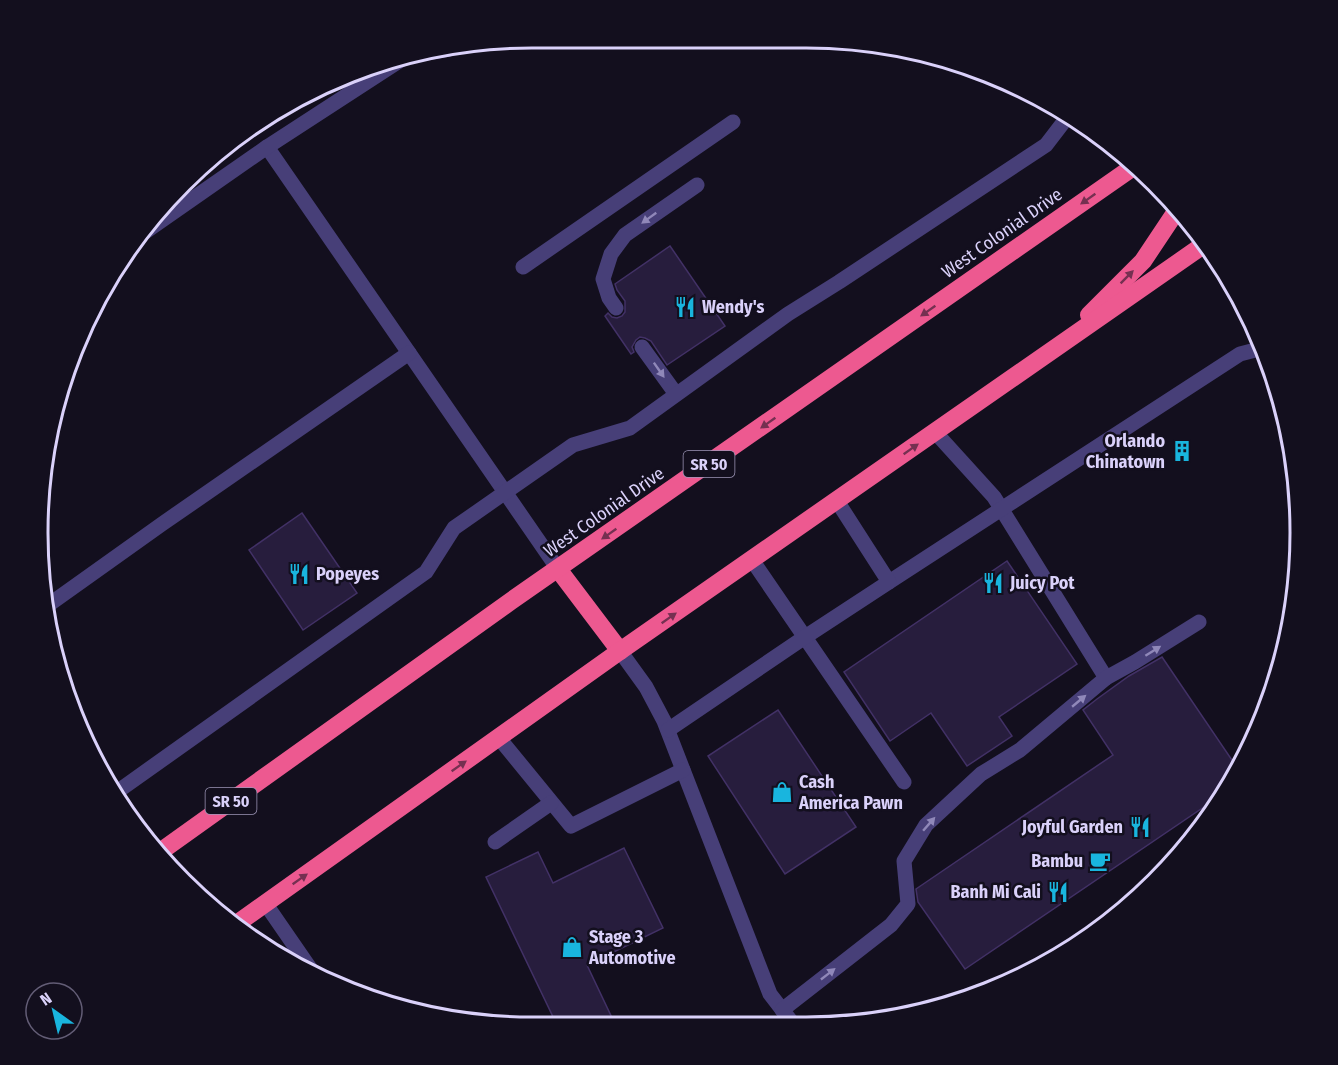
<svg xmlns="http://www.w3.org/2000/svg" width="1338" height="1065" viewBox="0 0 1338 1065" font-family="'Fira Sans Condensed',sans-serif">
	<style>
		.building { fill: #271d3d; stroke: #423166; stroke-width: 1.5 }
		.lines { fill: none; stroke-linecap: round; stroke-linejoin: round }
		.lane { stroke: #473f78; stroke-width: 15 }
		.highway { stroke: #ed5990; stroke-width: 18 }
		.oneway { fill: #753051 }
		.oneway2 { fill: #9088b9 }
		.labels { text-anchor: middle; stroke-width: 5; stroke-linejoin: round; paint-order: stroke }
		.shield { fill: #130f1e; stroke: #9e97b8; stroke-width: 1.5 }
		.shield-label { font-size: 16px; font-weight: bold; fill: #dad1fa }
		.street-label { font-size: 18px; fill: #dad1fa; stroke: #130f1e }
		.poi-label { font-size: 18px; font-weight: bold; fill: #dad1fa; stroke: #130f1e; text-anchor: start }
		.rim { fill: none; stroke: #dad1fa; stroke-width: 3 }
	</style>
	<rect width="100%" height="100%" fill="#130f1e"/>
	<g class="building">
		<path d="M670,246L725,326L667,365L651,341L645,338L640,337L636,340L632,347L634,352L631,354L605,316L608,313L612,317L617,318L622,316L625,312V301L617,290L615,284Z"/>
		<path d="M302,513L357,593L303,630L249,550Z"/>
		<path d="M1007,561L1077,664L999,717L1012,736L967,766L931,713L890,741L844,672Z"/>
		<path d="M1162,657L1238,769L1223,794L965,969L918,902L916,889L1113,755L1083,710L1097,699L1129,676Z"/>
		<path d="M778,710L856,827L785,874L708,756Z"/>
		<path d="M624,848L663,928L587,965L614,1022L555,1021L486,877L538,852L553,883Z"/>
	</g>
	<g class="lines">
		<g class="lane">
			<path d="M267,147L558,569"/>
			<path d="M145,232L267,147L407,56L449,49"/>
			<path d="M523,267L733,122"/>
			<path d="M616,308L609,298L603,279L611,254L625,235L697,185"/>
			<path d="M642,347L676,394"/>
			<path d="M935,432L994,497L1106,678"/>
			<path d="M752,560L904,782"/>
			<path d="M889,582L1240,354L1263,348"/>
			<path d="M47,606L162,524L409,353"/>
			<path d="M620,651L646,687L664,721L770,994L794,1025"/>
			<path d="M668,730L805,637L889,582L837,501"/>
			<path d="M499,738L571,826L683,770"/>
			<path d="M114,794L426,572L454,528L573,445L630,428L788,314L839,282L1046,145L1069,115"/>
			<path d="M495,842L551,803"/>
			<path d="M265,903L314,974"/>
			<path d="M782,1010L891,925L908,904L904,861L926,825L981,774L1020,750L1106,678L1135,662L1199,622"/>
		</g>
		<g class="highway">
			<path d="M1089,315L1143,261L1175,213"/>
			<path d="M558,569L620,651"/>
			<path d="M157,854L511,601L1136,165"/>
			<path d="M235,925L620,651L1202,246"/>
		</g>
	</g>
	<defs><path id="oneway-solid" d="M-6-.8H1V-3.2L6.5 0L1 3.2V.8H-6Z" transform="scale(1.5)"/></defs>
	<g class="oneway">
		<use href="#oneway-solid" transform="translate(1088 199) rotate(145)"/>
		<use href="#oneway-solid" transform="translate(1127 277) rotate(-45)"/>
		<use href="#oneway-solid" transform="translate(928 311) rotate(145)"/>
		<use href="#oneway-solid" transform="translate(768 423) rotate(145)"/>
		<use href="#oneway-solid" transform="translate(911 449) rotate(-35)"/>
		<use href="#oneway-solid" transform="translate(609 534) rotate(145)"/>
		<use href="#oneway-solid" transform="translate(669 618) rotate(-35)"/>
		<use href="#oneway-solid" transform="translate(459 766) rotate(-35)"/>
		<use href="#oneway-solid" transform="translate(300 879) rotate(-35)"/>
	</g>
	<g class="oneway2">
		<use href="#oneway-solid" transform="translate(649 218) rotate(144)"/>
		<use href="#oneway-solid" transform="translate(659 370) rotate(55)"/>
		<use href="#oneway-solid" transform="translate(1153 651) rotate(-32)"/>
		<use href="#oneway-solid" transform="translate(1079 701) rotate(-40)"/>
		<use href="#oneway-solid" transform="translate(929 824) rotate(-49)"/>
		<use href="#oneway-solid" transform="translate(828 974) rotate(-38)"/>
	</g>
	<defs>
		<symbol id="restaurant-bare" viewBox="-9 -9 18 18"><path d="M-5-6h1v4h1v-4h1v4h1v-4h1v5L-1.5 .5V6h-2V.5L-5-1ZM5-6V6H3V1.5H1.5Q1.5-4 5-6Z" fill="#19b5de" stroke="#130f1e" stroke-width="2.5" paint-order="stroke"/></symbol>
		<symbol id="building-bare" viewBox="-9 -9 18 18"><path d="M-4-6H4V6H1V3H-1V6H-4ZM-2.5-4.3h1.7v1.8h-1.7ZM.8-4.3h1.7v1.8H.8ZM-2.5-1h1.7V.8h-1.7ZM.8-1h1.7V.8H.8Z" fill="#19b5de" stroke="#130f1e" stroke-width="2.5" paint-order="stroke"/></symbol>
		<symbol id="shop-bare" viewBox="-9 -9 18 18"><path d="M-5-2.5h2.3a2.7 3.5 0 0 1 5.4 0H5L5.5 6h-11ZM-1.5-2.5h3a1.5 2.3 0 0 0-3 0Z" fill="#19b5de" stroke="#130f1e" stroke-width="2.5" paint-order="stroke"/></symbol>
		<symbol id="cafe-bare" viewBox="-9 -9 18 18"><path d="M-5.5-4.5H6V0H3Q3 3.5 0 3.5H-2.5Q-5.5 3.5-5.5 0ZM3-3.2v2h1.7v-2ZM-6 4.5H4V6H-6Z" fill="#19b5de" stroke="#130f1e" stroke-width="2.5" paint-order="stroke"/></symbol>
	</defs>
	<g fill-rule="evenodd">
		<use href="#restaurant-bare" x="670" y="292" width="30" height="30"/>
		<use href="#building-bare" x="1167" y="436" width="30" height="30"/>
		<use href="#restaurant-bare" x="284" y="559" width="30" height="30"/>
		<use href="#restaurant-bare" x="978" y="568" width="30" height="30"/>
		<use href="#shop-bare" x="767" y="777" width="30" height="30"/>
		<use href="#restaurant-bare" x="1125" y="812" width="30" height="30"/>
		<use href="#cafe-bare" x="1085" y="846" width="30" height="30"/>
		<use href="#restaurant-bare" x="1043" y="877" width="30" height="30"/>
		<use href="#shop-bare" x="557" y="932" width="30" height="30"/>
	</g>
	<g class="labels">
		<g class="shield">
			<rect x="683.5" y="451" width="51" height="26" rx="4.5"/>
			<rect x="205.5" y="788" width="51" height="26" rx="4.5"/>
		</g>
		<g class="shield-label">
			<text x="709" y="470">SR 50</text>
			<text x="231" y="807">SR 50</text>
		</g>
		<g class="street-label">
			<text transform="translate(1002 233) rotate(-35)" y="6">West Colonial Drive</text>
			<text transform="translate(604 512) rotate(-35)" y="6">West Colonial Drive</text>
		</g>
		<g class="poi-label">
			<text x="702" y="313">Wendy's</text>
			<text x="1165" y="447" text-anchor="end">Orlando<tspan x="1165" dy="21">Chinatown</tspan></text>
			<text x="316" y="580">Popeyes</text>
			<text x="1010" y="589">Juicy Pot</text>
			<text x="799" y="788">Cash<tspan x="799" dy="21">America Pawn</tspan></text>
			<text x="1123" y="833" text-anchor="end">Joyful Garden</text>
			<text x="1083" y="867" text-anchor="end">Bambu</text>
			<text x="1041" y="898" text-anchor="end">Banh Mi Cali</text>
			<text x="589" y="943">Stage 3<tspan x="589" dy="21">Automotive</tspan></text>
		</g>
	</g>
	<path d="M0 0H1338V1065H0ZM532 48H806A484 484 0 0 1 1290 532V533A484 484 0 0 1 806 1017H532A484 484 0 0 1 48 533V532A484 484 0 0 1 532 48Z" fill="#130f1e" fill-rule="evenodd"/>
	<path class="rim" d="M532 48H806A484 484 0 0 1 1290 532V533A484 484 0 0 1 806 1017H532A484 484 0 0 1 48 533V532A484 484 0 0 1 532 48Z"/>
	<g transform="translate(54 1011) rotate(326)"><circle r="28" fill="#130f1e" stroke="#635d76" stroke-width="1.5"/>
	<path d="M0-4.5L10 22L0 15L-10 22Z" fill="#19b5de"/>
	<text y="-9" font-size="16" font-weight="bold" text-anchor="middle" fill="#dad1fa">N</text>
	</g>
</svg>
